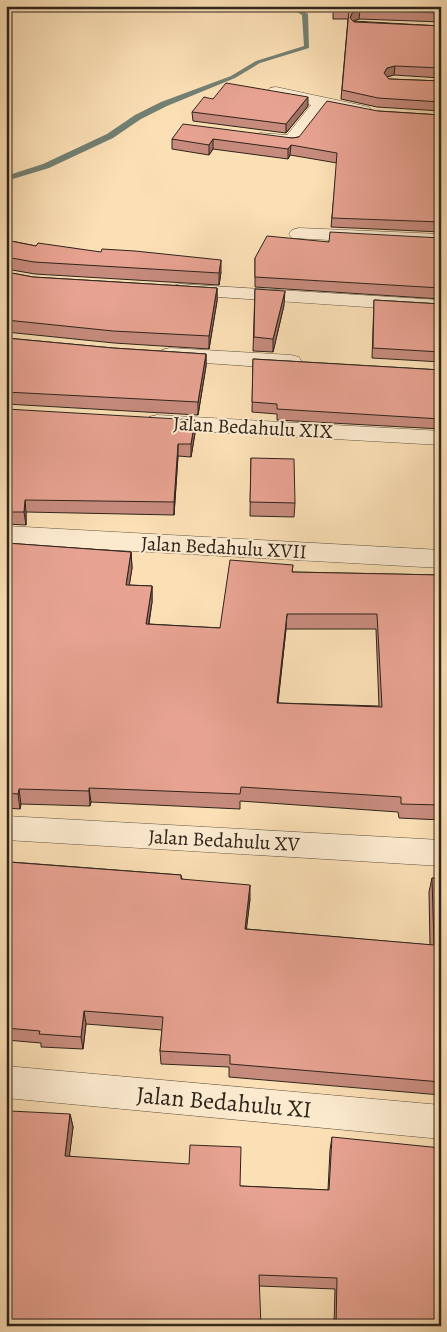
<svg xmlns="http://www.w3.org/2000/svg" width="447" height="1332" viewBox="0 0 447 1332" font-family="Alegreya,serif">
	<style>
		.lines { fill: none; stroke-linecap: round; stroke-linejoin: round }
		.stream { fill: #728073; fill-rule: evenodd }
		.street-casing { stroke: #615342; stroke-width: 1 }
		.street { fill: #fceacf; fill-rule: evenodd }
		.wall { fill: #c78b7d; stroke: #2e241c; fill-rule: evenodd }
		.shaded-wall { fill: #a27166; stroke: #2e241c }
		.building { fill: #e7a291; stroke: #2e241c; fill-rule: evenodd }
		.labels { text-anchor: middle; stroke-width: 4; stroke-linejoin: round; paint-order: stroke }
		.street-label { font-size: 20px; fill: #2e241c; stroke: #fceacf }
		.near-street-label { font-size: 24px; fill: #2e241c; stroke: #fceacf }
	</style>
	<rect width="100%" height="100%" fill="#fbdfb5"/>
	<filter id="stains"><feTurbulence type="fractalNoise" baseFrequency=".004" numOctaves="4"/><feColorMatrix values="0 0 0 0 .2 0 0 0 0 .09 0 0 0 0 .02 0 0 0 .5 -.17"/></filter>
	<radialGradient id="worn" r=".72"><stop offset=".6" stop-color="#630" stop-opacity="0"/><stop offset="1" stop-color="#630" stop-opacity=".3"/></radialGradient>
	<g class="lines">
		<path class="stream" d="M286,6H295L308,14L309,48L260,63L235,78L167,106L141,119L113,138L49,168L6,181V176L43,164L107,134L135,115L161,102L231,76L256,61L304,46L302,15Z"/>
		<defs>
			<g id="street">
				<path d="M276,87L369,107L372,111L369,115L363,116L326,108L298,145L292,146L255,142L252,138L255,134L261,133L287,135L311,105L270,96L267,92L270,88Z"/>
				<path d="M299,228L441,234V246L292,238L289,234L292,230Z"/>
				<path d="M180,284L441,300V312L173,294L170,290L173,286Z"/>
				<path d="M170,348L291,355L299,357L302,362L299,367L291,369L162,360L159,355L162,350Z"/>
				<path d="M157,415L441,431V445L157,429L149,427L145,422L149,417Z"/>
				<path d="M6,526L441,550V568L6,544Z"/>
				<path d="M6,816L441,840V866L6,840Z"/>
				<path d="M6,1066L441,1105V1139L6,1098Z"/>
			</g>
		</defs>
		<use href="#street" class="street-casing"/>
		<use href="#street" class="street"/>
	</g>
	<g class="wall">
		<path d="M300,6H441V22L359,19L353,21L441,26V78L394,75L387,77L389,79L441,81V111L377,107L341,99L348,19H333V8H300Z"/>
		<path d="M213,99L308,106L286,133L193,121L192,112Z"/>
		<path d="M378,111L441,115V232L331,227L337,163L290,155L288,159L213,149L209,155L172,149V139L292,138L299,137Z"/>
		<path d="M441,238V299L255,287V258L329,242Z"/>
		<path d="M6,240L36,246L221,272L219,285L35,274L6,269Z"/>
		<path d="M6,272L33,277L217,288V301L209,349L114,343L6,332Z"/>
		<path d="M255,289L284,305L273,352L253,351Z"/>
		<path d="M374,300L441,304V362L372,358Z"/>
		<path d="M6,338L113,348L206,354V366L198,415L6,404Z"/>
		<path d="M253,359L441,370V429L277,420V414L252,412Z"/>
		<path d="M6,409L195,433L191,457L178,456L174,515L26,512V525L6,524Z"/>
		<path d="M251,458L295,503L294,517L250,516Z"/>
		<path d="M6,543L131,552L132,568L129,585L152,586V602L149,624L220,628L293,565L292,572L441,575V820L399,818L398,812L240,801V809L91,802L90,806L21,804L20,809L6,808ZM286,629H376L379,706L278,703Z"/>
		<path d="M6,856H10L11,862L181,875L182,879L250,899L246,929L430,945L429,892L432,878L441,879V1095L229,1077V1067L161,1064L160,1051L162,1030L86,1024L83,1049L41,1047V1043L6,1040Z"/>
		<path d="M70,1114L73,1127L69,1156L240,1186L328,1190L330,1150L332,1137L441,1326H334L335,1289L259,1286L6,1326Z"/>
	</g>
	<g class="shaded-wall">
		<path d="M360,10L359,19L351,22L350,18L352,13Z"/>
		<path d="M395,66L394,75L386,77L384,73L387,68Z"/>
		<path d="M308,97V106L286,133V124Z"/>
		<path d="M213,139V149L209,155V145Z"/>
		<path d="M291,145L290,155L288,159V149Z"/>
		<path d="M221,260V272L219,285V273Z"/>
		<path d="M217,288V301L209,349V336Z"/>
		<path d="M285,291L284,305L273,352V339Z"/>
		<path d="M206,354V366L198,415V402Z"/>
		<path d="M195,420V433L191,457V444Z"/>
		<path d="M178,444V456L174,515V502Z"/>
		<path d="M25,500L26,512V525L24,512Z"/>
		<path d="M131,552L132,568L127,600L126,585Z"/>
		<path d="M152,586V602L146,639V624Z"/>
		<path d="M287,614L286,629L276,718L277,703Z"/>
		<path d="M89,788L91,802L90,806L89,791Z"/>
		<path d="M19,789L21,804L20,809L18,794Z"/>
		<path d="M250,885V899L245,942V929Z"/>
		<path d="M84,1011L86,1024L83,1049L81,1037Z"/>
		<path d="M70,1114L73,1127L68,1168L65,1156Z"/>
	</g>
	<g class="building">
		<path d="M334,6H441V13L360,10L352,13L350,18L354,22L441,26V68L395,66L387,68L384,73L389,79L441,81V102L378,98L342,90L349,10H334Z"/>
		<path d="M226,83L308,97L286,124L192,112L204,97L213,99Z"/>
		<path d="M327,101L378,111L441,115V222L332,218L337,153L291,145L288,149L213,139L209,145L172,139L183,124L292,138L299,137Z"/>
		<path d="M330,232L441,238V288L255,277V258L267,236L329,242Z"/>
		<path d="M6,240L36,246L38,243L101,252L102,249L135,251L221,260L219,273L34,262L6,257Z"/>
		<path d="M6,272L33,277L217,288L209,336L113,331L6,320Z"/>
		<path d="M255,289L285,291L273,339L254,337Z"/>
		<path d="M374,300L441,304V352L373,348Z"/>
		<path d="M6,338L113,348L206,354L198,402L6,392Z"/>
		<path d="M253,359L441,370V419L277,409V404L252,402Z"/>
		<path d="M6,409L195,420L191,444H178L174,502L25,500L24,512H6Z"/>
		<path d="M251,458L294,459L295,503L250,502Z"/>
		<path d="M6,543L131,552L126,585L152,586L146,624L220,628L230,560L293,565L292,572L441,575V805L401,804V797L241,787L240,794L89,788V791L19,789L18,794L6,793ZM287,614H377L382,707L277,703Z"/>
		<path d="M6,856H10L8,862L181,875V879L250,885L245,929L434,945L432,878L441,879V1082L230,1064V1055L160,1051L163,1017L84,1011L81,1037L39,1034L40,1031L6,1028Z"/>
		<path d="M10,1111L70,1114L65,1156L189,1164L190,1145L241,1147L240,1186L329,1190L332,1137L441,1148V1326H336L337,1278L259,1275L261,1326H6V1123H8Z"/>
	</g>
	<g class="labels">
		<g class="street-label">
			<text transform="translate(253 427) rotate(3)" y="7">Jalan Bedahulu XIX</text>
			<text transform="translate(224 547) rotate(3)" y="7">Jalan Bedahulu XVII</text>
			<text transform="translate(224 840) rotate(3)" y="7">Jalan Bedahulu XV</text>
		</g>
		<g class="near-street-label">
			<text transform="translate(224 1102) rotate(5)" y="8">Jalan Bedahulu XI</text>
		</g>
	</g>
	<rect width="447" height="1332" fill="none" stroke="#fbdfb5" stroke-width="25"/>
	<rect x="8" y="8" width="432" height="1317" fill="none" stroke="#2e241c" stroke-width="2.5"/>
	<rect x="12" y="12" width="422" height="1307" fill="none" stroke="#2e241c"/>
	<rect width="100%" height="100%" filter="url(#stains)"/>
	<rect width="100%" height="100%" fill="url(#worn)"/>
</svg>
